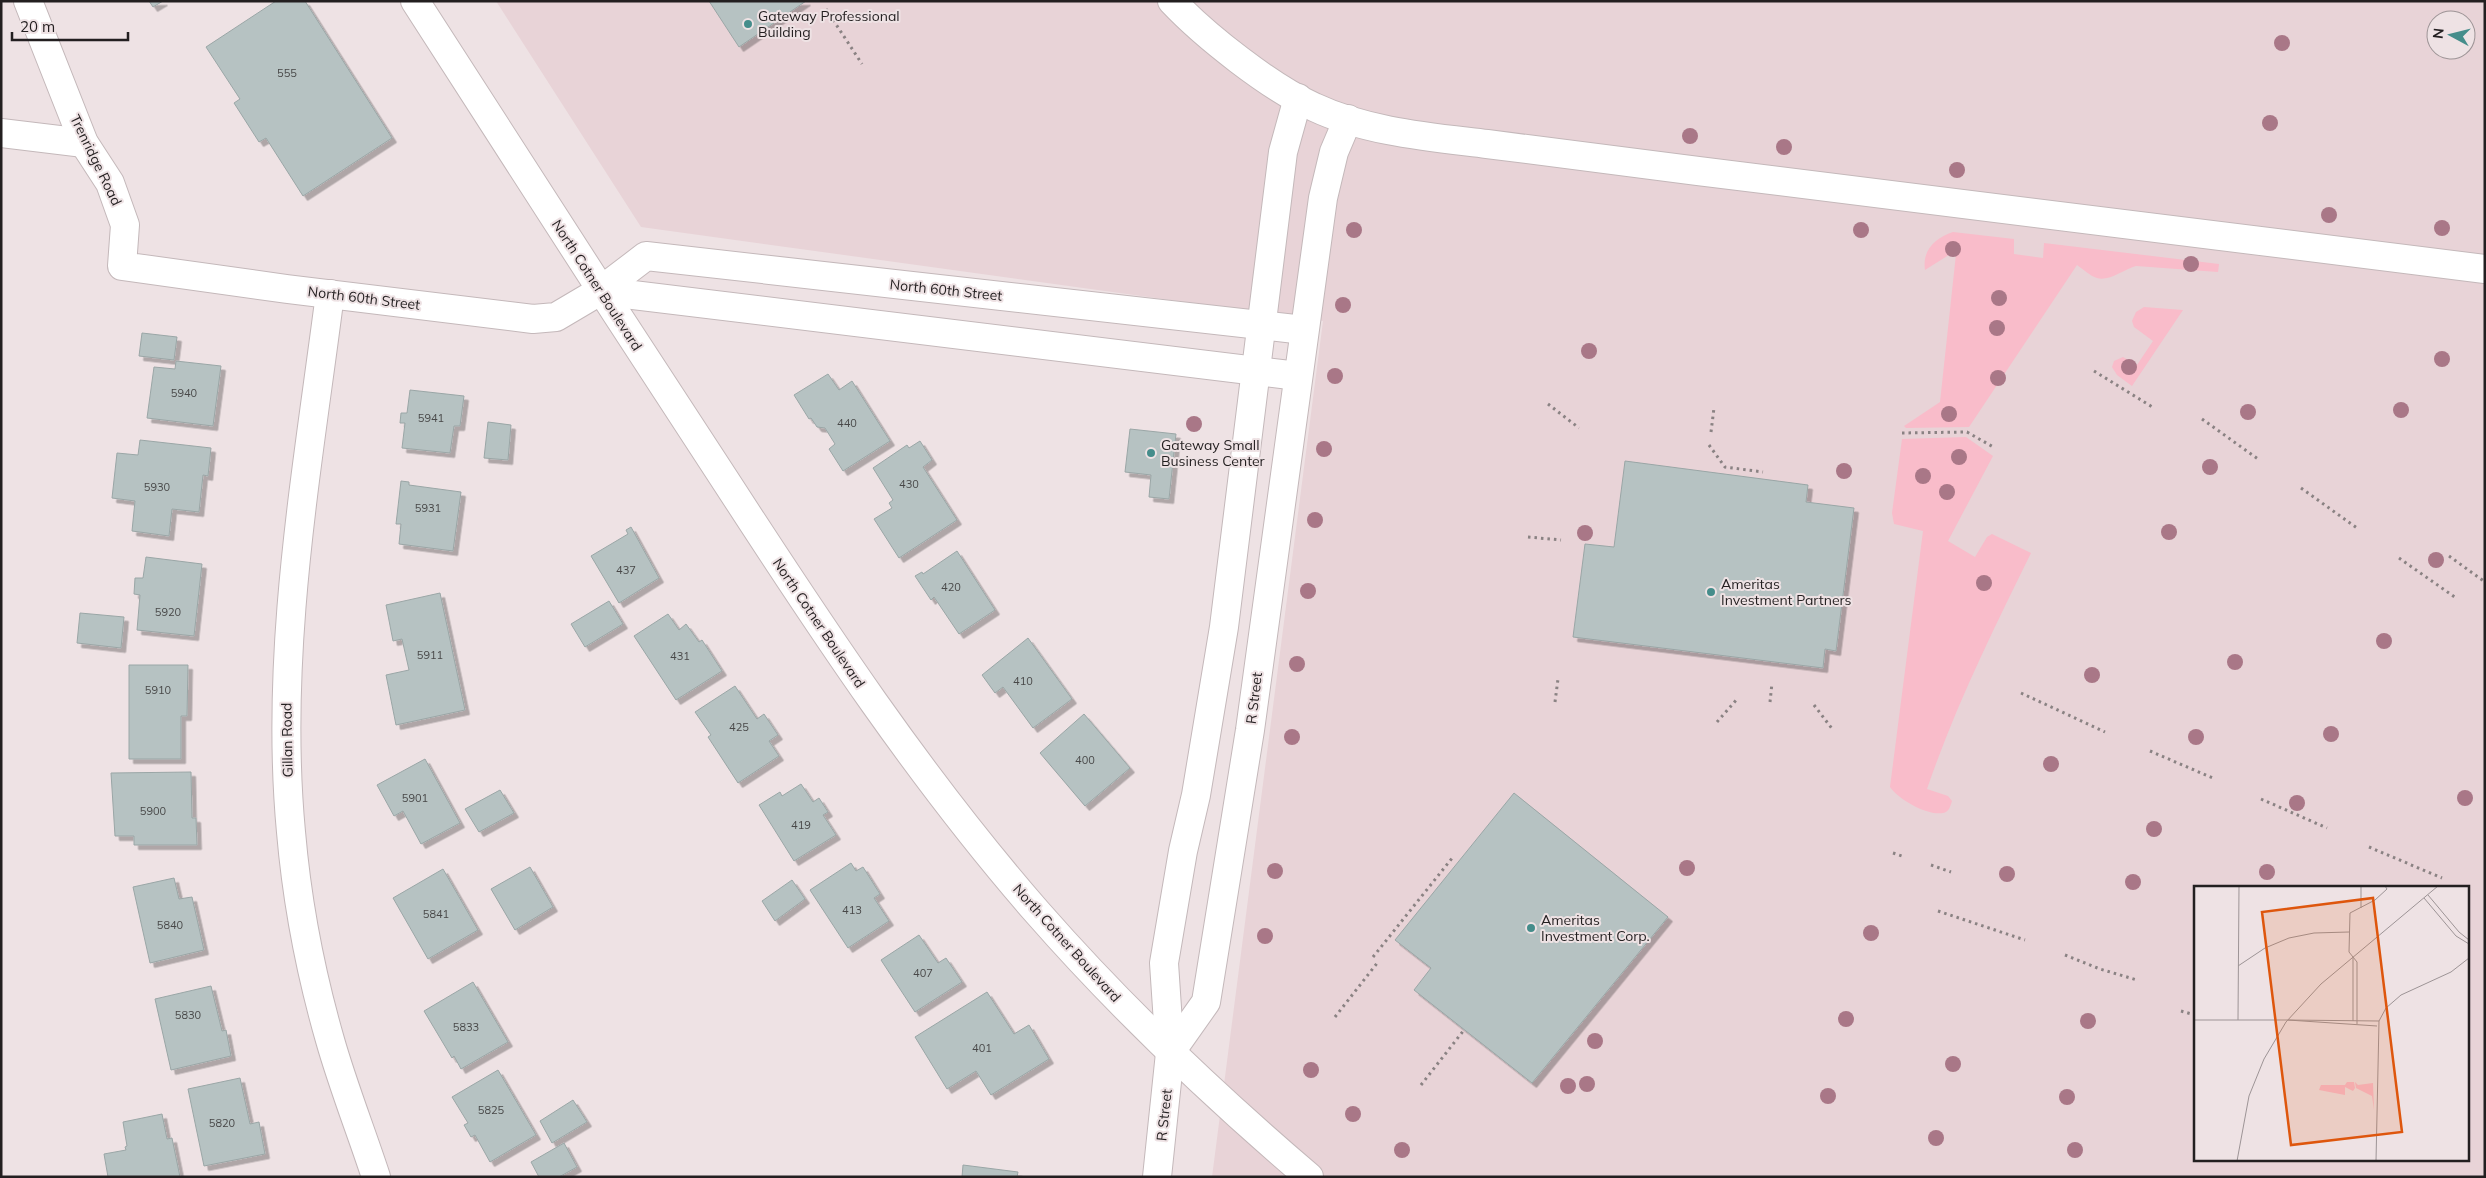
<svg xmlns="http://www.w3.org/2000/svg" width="2486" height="1178" viewBox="0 0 2486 1178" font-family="Mulish,sans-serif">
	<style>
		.built { fill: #e8d3d7; fill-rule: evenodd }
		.green { fill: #f9bcca }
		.building { fill: #b6c2c2; stroke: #9aa6a6; filter: url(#shadow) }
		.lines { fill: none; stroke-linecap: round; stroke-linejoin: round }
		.minor-casing { stroke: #c4b8ba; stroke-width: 30 }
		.major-casing { stroke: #c4b8ba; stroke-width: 30 }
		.path { stroke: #8a8283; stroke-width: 3; stroke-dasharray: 2.5 4; stroke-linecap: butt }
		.minor { stroke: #fff; stroke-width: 28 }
		.major { stroke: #fff; stroke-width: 28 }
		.tree { fill: #a97787 }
		.poi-dot { fill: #458d8b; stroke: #eee2e4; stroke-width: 2 }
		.labels { text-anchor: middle; stroke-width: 4; stroke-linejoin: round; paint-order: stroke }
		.number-label { font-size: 11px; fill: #484848 }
		.poi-label { font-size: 14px; fill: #231f20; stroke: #eee2e4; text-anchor: start }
		.street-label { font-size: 14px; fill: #231f20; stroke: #eee2e4 }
		.inset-road { fill: none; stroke: #9d9496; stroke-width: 1 }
		.view { fill: #de560d; fill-opacity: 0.15; stroke: #de560d; stroke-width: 2.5 }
		.inset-edge { fill: none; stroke: #231f20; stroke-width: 2.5 }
	</style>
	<defs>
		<filter id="shadow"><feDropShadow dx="4.5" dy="4.5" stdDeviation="0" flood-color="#0004"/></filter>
	</defs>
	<rect width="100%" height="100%" fill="#eee2e4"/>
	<path class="built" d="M496,1H2485V1177H1212L1323,321L641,227ZM2436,20H2466V50H2436ZM2195,887H2467V1159H2195Z"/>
	<g class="green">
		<path d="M1953,232L2014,239V254L2043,258L2044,243L2219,264L2218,272L2136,266C2125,269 2108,282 2097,278C2090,276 2083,269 2077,265L1969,427L1906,428L1904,426L1940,402L1956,254L1952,253L1925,270C1922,250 1935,238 1953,232Z"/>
		<path d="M2144,307L2183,310L2132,386L2117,375L2112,367L2114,361L2123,357L2137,365L2153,341L2134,327L2132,321L2136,312Z"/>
		<path d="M1966,437L1993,456L1948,541L1975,557L1987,537L1992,534L2031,553C1993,630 1955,707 1927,789L1948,796L1952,801C1950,807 1949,812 1943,813C1927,816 1898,799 1890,787L1923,531L1894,524L1892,513L1902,439Z"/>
	</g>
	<g class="building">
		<path d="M149,1H163L153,7Z"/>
		<path d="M276,1H305L392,138L303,196L266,138L259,142L234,103L240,99L206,47Z"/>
		<path d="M709,1H806L739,47Z"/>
		<path d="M142,333L177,337L174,360L139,356Z"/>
		<path d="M176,361L221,366L213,426L147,418L154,367L175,369Z"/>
		<path d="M828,374L839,390L852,381L890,441L843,471L829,449L835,444L825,428L817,427L811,418L809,419L794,395Z"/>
		<path d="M410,390L464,396L460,426H454L450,453L402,448L405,423H400L401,413H407Z"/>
		<path d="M488,422L511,425L508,460L484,458Z"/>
		<path d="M1130,429L1176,434L1169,499L1149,497L1151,475L1125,472Z"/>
		<path d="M140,440L211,448L208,476L203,475L199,512L172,509L169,536L132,531L135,501L112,498L117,453L138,455Z"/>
		<path d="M920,441L932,460L923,467L957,520L899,558L874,519L892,508L889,503L893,500L873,468L907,445L909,448Z"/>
		<path d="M1625,461L1808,485L1806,502L1854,508L1836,651L1825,649L1823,668L1573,637L1585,544L1614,547Z"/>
		<path d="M401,481L409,482V485L461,492L453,551L399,544L401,524H396Z"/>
		<path d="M631,527L659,578L619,603L591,556L628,534L626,530Z"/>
		<path d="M957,551L995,610L959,634L934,597L931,600L915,576L922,572L923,574Z"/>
		<path d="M146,557L202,564L194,636L137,630L140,595L134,594L135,578H143Z"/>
		<path d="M440,593L465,710L396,725L386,675L409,670L402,639L393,641L386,605Z"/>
		<path d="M609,601L623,624L585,647L571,624Z"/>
		<path d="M80,613L124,617L121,648L77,643Z"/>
		<path d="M668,614L679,630L686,624L699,642L702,640L722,671L676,700L634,636Z"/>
		<path d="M1028,638L1072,699L1033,728L1003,687L995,693L982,675Z"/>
		<path d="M129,665H188L187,716H181V759H129Z"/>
		<path d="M735,686L757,719L764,714L778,735L769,741L779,756L738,783L708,737L711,735L695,712Z"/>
		<path d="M1084,714L1130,768L1085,806L1040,753Z"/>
		<path d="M425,759L460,823L421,844L403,811L394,816L377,785Z"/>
		<path d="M191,772L192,818H196L197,845H134V836H115L111,773Z"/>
		<path d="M801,784L813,802L819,798L828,812L823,815L836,835L794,861L759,805L780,792L782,796Z"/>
		<path d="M500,790L514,813L479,832L465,809Z"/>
		<path d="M1514,793L1668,917L1532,1083L1414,990L1431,968L1395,940Z"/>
		<path d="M851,863L856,871L863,867L880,894L874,898L889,921L848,948L810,890Z"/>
		<path d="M530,867L553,907L515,930L491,889Z"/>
		<path d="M443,869L478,930L428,959L393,898Z"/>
		<path d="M174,878L179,899L192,897L204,950L150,963L133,887Z"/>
		<path d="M792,880L805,899L775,921L762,901Z"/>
		<path d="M919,935L938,963L946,958L962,982L915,1012L881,960Z"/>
		<path d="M473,982L508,1042L461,1069L454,1056L452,1058L424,1011Z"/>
		<path d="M211,986L222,1031L226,1030L231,1056L171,1070L155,999Z"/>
		<path d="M987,992L1014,1034L1029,1025L1049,1059L991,1095L976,1071L947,1089L915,1037Z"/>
		<path d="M498,1070L536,1135L490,1162L475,1135L471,1137L464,1125L468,1123L452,1097Z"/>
		<path d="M240,1078L250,1124L259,1122L265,1154L204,1166L188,1089Z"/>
		<path d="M573,1100L587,1122L552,1143L540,1121Z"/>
		<path d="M162,1114L167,1139L172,1138L180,1177H108L104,1154L126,1150L125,1147L127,1146L123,1122Z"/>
		<path d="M564,1143L577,1167L559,1177H539L531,1162Z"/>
		<path d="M963,1165L1018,1172L1017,1177H962Z"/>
	</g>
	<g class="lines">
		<defs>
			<g id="minor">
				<path d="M28,1L84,143L110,183L125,225L122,266L287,289L533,319L556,317L600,291L646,256L1304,330"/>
				<path d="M1172,1C1205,36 1271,88 1314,107C1367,132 1430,137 1487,144C1558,153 1628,162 1698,171C1960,203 2222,237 2485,269"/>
				<path d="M1,133L84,143"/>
				<path d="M600,291L1298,376"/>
				<path d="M330,294C307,473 274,652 291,832C297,902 311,974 330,1040C343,1086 361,1131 376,1177"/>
				<path d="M1170,1053L1164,963L1183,851L1196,795L1224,627L1283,152L1298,98"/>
				<path d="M1170,1053L1206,1002L1250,730L1323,198L1334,152L1348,119"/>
			</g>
			<g id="major">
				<path d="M415,1C518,162 622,323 727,483C823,631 920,778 1037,912C1121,1008 1212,1094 1309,1177"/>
				<path d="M1157,1177L1170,1053"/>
			</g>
		</defs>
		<use href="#minor" class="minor-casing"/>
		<use href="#major" class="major-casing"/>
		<g class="path">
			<path d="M826,9L862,64"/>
			<path d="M2094,371L2154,408"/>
			<path d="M1548,404L1579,428"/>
			<path d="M2202,419L2258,459"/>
			<path d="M1711,432L1714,408"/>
			<path d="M1902,433L1967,432L1995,448"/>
			<path d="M1709,445L1725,467L1763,472"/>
			<path d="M2301,488L2357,528"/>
			<path d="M1528,537L1561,540"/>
			<path d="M2449,556L2485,582"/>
			<path d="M2399,558L2456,598"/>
			<path d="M2021,693L2105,732"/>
			<path d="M1555,702L1558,679"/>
			<path d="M1770,702L1772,683"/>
			<path d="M1814,705L1833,730"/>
			<path d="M1717,722L1738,698"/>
			<path d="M2150,751L2215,779"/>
			<path d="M2261,799L2327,828"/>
			<path d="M2369,847L2442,878"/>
			<path d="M1893,853L1902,856"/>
			<path d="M1931,865L1951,872"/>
			<path d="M1938,911L2025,940"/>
			<path d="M2065,955L2100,969L2137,980"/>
			<path d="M1373,957L1453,857"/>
			<path d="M2181,1011L2195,1015"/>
			<path d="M1335,1017L1378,962"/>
			<path d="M1421,1085L1464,1030"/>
		</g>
		<use href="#minor" class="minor"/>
		<use href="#major" class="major"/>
	</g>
	<g class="tree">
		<circle cx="2282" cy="43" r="8"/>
		<circle cx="2270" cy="123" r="8"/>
		<circle cx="1690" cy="136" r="8"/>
		<circle cx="1784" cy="147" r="8"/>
		<circle cx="1957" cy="170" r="8"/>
		<circle cx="2329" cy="215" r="8"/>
		<circle cx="2442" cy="228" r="8"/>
		<circle cx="1354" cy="230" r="8"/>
		<circle cx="1861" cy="230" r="8"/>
		<circle cx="1953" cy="249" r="8"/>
		<circle cx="2191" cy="264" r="8"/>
		<circle cx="1999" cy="298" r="8"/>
		<circle cx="1343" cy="305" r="8"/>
		<circle cx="1997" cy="328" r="8"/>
		<circle cx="1589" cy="351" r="8"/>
		<circle cx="2442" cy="359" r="8"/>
		<circle cx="2129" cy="367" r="8"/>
		<circle cx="1335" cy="376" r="8"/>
		<circle cx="1998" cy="378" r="8"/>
		<circle cx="2401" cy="410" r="8"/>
		<circle cx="2248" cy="412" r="8"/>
		<circle cx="1949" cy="414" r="8"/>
		<circle cx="1194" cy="424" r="8"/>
		<circle cx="1324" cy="449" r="8"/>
		<circle cx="1959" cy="457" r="8"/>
		<circle cx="2210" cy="467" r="8"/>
		<circle cx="1844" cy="471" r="8"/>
		<circle cx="1923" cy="476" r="8"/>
		<circle cx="1947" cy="492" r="8"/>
		<circle cx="1315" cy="520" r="8"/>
		<circle cx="2169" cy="532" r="8"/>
		<circle cx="1585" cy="533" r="8"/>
		<circle cx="2436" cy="560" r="8"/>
		<circle cx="1984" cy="583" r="8"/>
		<circle cx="1308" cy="591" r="8"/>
		<circle cx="2384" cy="641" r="8"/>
		<circle cx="2235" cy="662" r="8"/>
		<circle cx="1297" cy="664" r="8"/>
		<circle cx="2092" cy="675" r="8"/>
		<circle cx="2331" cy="734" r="8"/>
		<circle cx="1292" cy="737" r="8"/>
		<circle cx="2196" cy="737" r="8"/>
		<circle cx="2051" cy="764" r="8"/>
		<circle cx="2465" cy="798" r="8"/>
		<circle cx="2297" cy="803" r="8"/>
		<circle cx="2154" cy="829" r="8"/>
		<circle cx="1687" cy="868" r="8"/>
		<circle cx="1275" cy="871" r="8"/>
		<circle cx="2267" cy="872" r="8"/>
		<circle cx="2007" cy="874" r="8"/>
		<circle cx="2133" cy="882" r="8"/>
		<circle cx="1871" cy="933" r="8"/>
		<circle cx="1265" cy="936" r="8"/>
		<circle cx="1846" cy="1019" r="8"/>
		<circle cx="2088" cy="1021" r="8"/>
		<circle cx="1595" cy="1041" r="8"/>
		<circle cx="1953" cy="1064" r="8"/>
		<circle cx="1311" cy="1070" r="8"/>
		<circle cx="1587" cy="1084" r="8"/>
		<circle cx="1568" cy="1086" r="8"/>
		<circle cx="1828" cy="1096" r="8"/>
		<circle cx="2067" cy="1097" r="8"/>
		<circle cx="1353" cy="1114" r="8"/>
		<circle cx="1936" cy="1138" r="8"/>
		<circle cx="1402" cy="1150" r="8"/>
		<circle cx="2075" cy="1150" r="8"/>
	</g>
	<g class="poi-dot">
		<circle cx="748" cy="24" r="5"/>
		<circle cx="1151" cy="453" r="5"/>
		<circle cx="1711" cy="592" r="5"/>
		<circle cx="1531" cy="928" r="5"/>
	</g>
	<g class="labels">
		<g class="number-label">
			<text x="287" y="77">555</text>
			<text x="184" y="397">5940</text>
			<text x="431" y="422">5941</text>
			<text x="847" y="427">440</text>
			<text x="909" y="488">430</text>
			<text x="157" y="491">5930</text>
			<text x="428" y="512">5931</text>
			<text x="626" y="574">437</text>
			<text x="951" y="591">420</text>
			<text x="168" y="616">5920</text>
			<text x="430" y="659">5911</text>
			<text x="680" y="660">431</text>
			<text x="1023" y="685">410</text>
			<text x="158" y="694">5910</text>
			<text x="739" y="731">425</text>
			<text x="1085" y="764">400</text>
			<text x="415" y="802">5901</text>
			<text x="153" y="815">5900</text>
			<text x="801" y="829">419</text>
			<text x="852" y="914">413</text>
			<text x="436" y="918">5841</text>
			<text x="170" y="929">5840</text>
			<text x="923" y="977">407</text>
			<text x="188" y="1019">5830</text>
			<text x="466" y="1031">5833</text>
			<text x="982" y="1052">401</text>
			<text x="491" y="1114">5825</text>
			<text x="222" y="1127">5820</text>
		</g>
		<g class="poi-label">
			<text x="758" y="21">Gateway Professional<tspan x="758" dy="16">Building</tspan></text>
			<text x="1161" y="450">Gateway Small<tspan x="1161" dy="16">Business Center</tspan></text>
			<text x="1721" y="589">Ameritas<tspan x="1721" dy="16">Investment Partners</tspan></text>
			<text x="1541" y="925">Ameritas<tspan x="1541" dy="16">Investment Corp.</tspan></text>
		</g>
		<g class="street-label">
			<text transform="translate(96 160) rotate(64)" y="5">Trenridge Road</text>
			<text transform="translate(597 285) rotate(57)" y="5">North Cotner Boulevard</text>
			<text transform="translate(946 290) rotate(6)" y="5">North 60th Street</text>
			<text transform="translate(364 298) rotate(7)" y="5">North 60th Street</text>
			<text transform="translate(819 623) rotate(56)" y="5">North Cotner Boulevard</text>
			<text transform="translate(1254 698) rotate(-83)" y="5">R Street</text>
			<text transform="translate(287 740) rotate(-91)" y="5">Gillan Road</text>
			<text transform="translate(1067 943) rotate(48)" y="5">North Cotner Boulevard</text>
			<text transform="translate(1164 1115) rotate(-84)" y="5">R Street</text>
		</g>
	</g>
	<g transform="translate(2194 886)">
		<rect width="275" height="275" fill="#eee2e4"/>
		<path d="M153,196H160L161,202L159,205L151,201V209L125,204L127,199H151ZM161,196L164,199L179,197L180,224L178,210L162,202Z" fill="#f9bcca"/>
		<path class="inset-road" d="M167,0V22M234,9L265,46L275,54M230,12L262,50L275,58M159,72V135M44,80L71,62L95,52L120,47L155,46M0,134H94M44,134L45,0M94,134L185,135M94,134L183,140M163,138V76L155,66L156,27L181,14L193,3L191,0M43,275L55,210L70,173L92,136L127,98L244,0M182,275L185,135L192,122L207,109L257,86L275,72"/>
		<path class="view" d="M179,12L208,246L97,259L68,26Z"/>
		<rect width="275" height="275" class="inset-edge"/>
	</g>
	<rect width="2486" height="1178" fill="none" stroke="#231f20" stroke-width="5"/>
	<g transform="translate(2451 35) rotate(277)"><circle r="24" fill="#eee2e4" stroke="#9d9496"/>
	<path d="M0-4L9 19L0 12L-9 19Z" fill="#458d8b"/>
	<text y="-8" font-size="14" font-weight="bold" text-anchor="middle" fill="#231f20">N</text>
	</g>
	<path d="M12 32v8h116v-8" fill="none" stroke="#231f20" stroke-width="2.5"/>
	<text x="20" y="32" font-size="15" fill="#231f20" stroke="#eee2e4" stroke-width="4" paint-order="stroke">20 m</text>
</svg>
